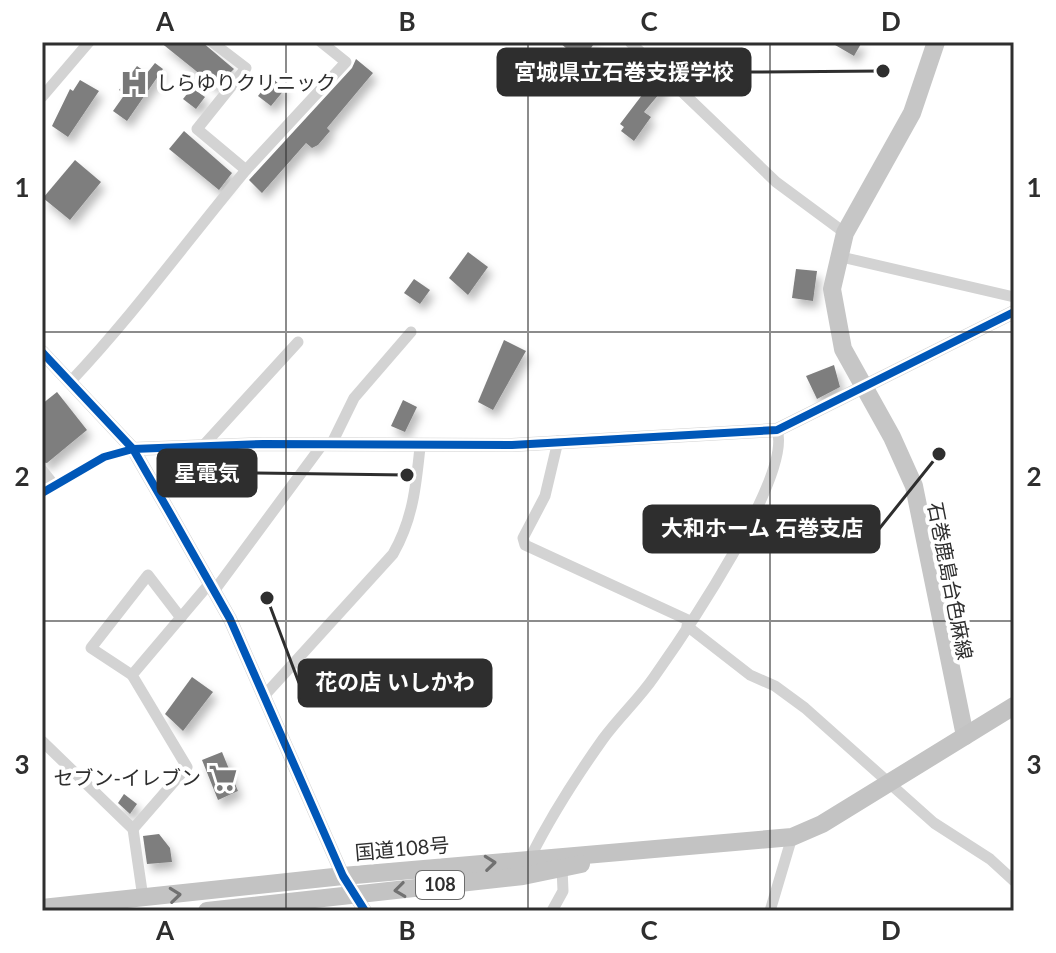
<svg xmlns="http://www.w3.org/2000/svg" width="1056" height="953" viewBox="0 0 1056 953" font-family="Lato,'Noto Sans JP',sans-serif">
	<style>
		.building { fill: #7e7e7e; filter: url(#shadow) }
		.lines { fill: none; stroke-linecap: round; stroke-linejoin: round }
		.minor { stroke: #d3d3d3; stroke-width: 11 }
		.tertiary { stroke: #d3d3d3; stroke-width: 14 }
		.primary { stroke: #c6c6c6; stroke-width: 18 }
		.trunk { stroke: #c3c3c3; stroke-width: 18 }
		.cycleway-casing { stroke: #fff; stroke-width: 13 }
		.cycleway { stroke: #0057b8; stroke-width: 8 }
		.oneway { stroke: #717171 }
		.grid { fill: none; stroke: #2e2e2e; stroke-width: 2; stroke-opacity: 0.55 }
		.labels { text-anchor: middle; stroke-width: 8; stroke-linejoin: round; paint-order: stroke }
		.shield { fill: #fff; stroke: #6d6d6d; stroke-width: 2 }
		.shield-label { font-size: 18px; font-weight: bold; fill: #2e2e2e }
		.poi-label { font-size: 20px; fill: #2e2e2e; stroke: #fff; text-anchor: start }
		.street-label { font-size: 20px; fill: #2e2e2e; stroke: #fff }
		.leader { fill: none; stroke: #2e2e2e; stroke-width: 3 }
		.callout-dot { fill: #2e2e2e; stroke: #fff; stroke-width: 3 }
		.callout { fill: #2e2e2e; stroke: #2e2e2e; stroke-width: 3 }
		.callout-label { font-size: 22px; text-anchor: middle; font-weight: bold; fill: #fff }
		.neatline { fill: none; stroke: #2e2e2e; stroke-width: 3 }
		.grid-label { font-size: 26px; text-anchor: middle; font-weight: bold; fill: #2e2e2e }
	</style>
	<defs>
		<filter id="shadow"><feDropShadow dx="4.5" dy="7" stdDeviation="4" flood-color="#0004"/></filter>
	</defs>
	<rect width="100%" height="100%" fill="#fff"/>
	<g class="building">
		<path d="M160,42H202L234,69L216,87Z"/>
		<path d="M559,42H595L582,62Z"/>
		<path d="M830,42H862L854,56Z"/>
		<path d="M356,59L373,73L327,128L330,131L318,145L312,148L306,143L262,193L249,180L352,68Z"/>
		<path d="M155,63L163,69L127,121L113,111L125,94L119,90L137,66L147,73Z"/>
		<path d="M272,78L285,89L271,106L258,96Z"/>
		<path d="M655,78L665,87L644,112L651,117L634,141L621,131L624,127L620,124Z"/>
		<path d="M80,80L99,91L68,137L52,126L70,89L73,91Z"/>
		<path d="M192,88L205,97L196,109L183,99Z"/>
		<path d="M184,131L232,173L219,190L169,149Z"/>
		<path d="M75,160L101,182L70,220L43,198Z"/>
		<path d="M468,252L488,267L468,295L449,278Z"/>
		<path d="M796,269L817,271L813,301L792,298Z"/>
		<path d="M414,279L430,290L420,304L404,293Z"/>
		<path d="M504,340L526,351L493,410L478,402Z"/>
		<path d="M834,365L840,387L817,399L806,376Z"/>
		<path d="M57,392L87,430L47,463L42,462V404Z"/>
		<path d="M403,400L417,407L405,432L391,426Z"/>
		<path d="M192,677L213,692L183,731L165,714Z"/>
		<path d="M222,752L238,791L218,800L202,760Z"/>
		<path d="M124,794L137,804L130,814L118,803Z"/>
		<path d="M159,834L170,848L172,862L147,864L143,836Z"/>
	</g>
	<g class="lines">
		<g class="minor">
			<path d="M212,42L246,68L197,129L246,170L346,62L321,42"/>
			<path d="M630,42L776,182L845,233"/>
			<path d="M42,97L89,42"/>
			<path d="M837,256L1014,297"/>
			<path d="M71,381C134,314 187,241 246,170"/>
			<path d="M558,441L545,496L523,538L525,545L690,621"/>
			<path d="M331,445L354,398L411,332"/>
			<path d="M202,447L298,342"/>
			<path d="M42,470L53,484"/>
			<path d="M42,493L104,457L133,449"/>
			<path d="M214,591L322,445"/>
			<path d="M687,626L750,675L775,686L805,708L934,823L990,859L1014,881"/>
			<path d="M132,675L91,648L148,575L181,618"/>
			<path d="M263,697L393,554C413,519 416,486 420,447"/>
			<path d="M42,741L133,829L143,898"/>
			<path d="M133,829L187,767L132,675L210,583"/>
			<path d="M530,858C551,816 576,777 603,739C619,717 639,699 654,677C683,636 793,475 777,430"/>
			<path d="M552,911L563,891L562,868"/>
			<path d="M770,911L792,837"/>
		</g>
		<g class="tertiary">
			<path d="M42,352L133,449L171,515L230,619L343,876L365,911"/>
			<path d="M133,449L263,444L512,445L777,430L1014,312"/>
		</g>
		<path class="primary" d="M936,42L912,113L845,233L832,289L843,349L892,437L914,486L965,736"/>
		<g class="trunk">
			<path d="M42,908L343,876L792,837L822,824L1014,706"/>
			<path d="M207,911L523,876L581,864"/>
		</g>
		<defs>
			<g id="cycleway">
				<path d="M42,352L133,449L171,515L230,619L343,876L365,911"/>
				<path d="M42,493L104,457L133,449L263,444L512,445L777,430L1014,312"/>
			</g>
		</defs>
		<use href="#cycleway" class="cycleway-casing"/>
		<use href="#cycleway" class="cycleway"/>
	</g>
	<defs><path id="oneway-chevron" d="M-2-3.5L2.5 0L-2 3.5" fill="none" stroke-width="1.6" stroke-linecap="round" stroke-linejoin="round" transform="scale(2)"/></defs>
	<g class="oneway">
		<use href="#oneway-chevron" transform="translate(490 863) rotate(-6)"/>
		<use href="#oneway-chevron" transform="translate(400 890) rotate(173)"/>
		<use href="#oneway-chevron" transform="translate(175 895) rotate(-6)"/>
	</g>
	<path class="grid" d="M286,42V911M528,42V911M770,42V911M42,332H1014M42,621H1014"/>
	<defs>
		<symbol id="hospital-bare" viewBox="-9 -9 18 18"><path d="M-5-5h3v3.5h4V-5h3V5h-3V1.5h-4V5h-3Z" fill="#777" stroke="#fff" stroke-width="2.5" paint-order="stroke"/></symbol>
		<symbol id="supermarket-bare" viewBox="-9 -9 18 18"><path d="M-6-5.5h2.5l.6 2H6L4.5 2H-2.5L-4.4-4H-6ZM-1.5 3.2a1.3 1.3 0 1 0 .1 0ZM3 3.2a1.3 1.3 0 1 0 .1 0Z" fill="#777" stroke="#fff" stroke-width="2.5" paint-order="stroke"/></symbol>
	</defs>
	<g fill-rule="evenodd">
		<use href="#hospital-bare" x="114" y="63" width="40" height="40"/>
		<use href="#supermarket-bare" x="203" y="758" width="40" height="40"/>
	</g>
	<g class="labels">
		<rect class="shield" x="416" y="871" width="48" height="28" rx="6"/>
		<g class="shield-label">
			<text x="440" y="891">108</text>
		</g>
		<g class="poi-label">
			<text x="156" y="90">しらゆりクリニック</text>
			<text x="201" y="785" text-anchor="end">セブン-イレブン</text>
		</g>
		<g class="street-label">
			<text transform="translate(950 581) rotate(79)" y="7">石巻鹿島台色麻線</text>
			<text transform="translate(402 849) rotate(-5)" y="7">国道108号</text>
		</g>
	</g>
	<path class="leader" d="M883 71L750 72M407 475L256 473M939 454L879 529M267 598L299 683"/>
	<g class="callout-dot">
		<circle cx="883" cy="71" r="8"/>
		<circle cx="407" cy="475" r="8"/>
		<circle cx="939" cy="454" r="8"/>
		<circle cx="267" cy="598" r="8"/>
	</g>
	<g class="callout">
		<rect x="498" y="49" width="252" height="46" rx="8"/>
		<rect x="158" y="450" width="98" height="46" rx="8"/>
		<rect x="644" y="506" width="235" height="46" rx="8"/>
		<rect x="299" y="660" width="192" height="46" rx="8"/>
	</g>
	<g class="callout-label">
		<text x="624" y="80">宮城県立石巻支援学校</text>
		<text x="207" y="481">星電気</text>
		<text x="762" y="536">大和ホーム 石巻支店</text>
		<text x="395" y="690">花の店 いしかわ</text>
	</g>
	<rect width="1056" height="953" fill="none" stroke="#ffffff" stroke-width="88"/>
	<rect x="44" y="44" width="968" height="865" class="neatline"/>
	<g class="grid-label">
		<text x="165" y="31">A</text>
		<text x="407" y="31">B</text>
		<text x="649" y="31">C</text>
		<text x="891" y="31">D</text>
		<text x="22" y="197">1</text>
		<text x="1034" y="197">1</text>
		<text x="22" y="486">2</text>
		<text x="1034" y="486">2</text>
		<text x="22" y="774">3</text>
		<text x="1034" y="774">3</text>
		<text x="165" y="940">A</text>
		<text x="407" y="940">B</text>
		<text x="649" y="940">C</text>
		<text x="891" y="940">D</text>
	</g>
</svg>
